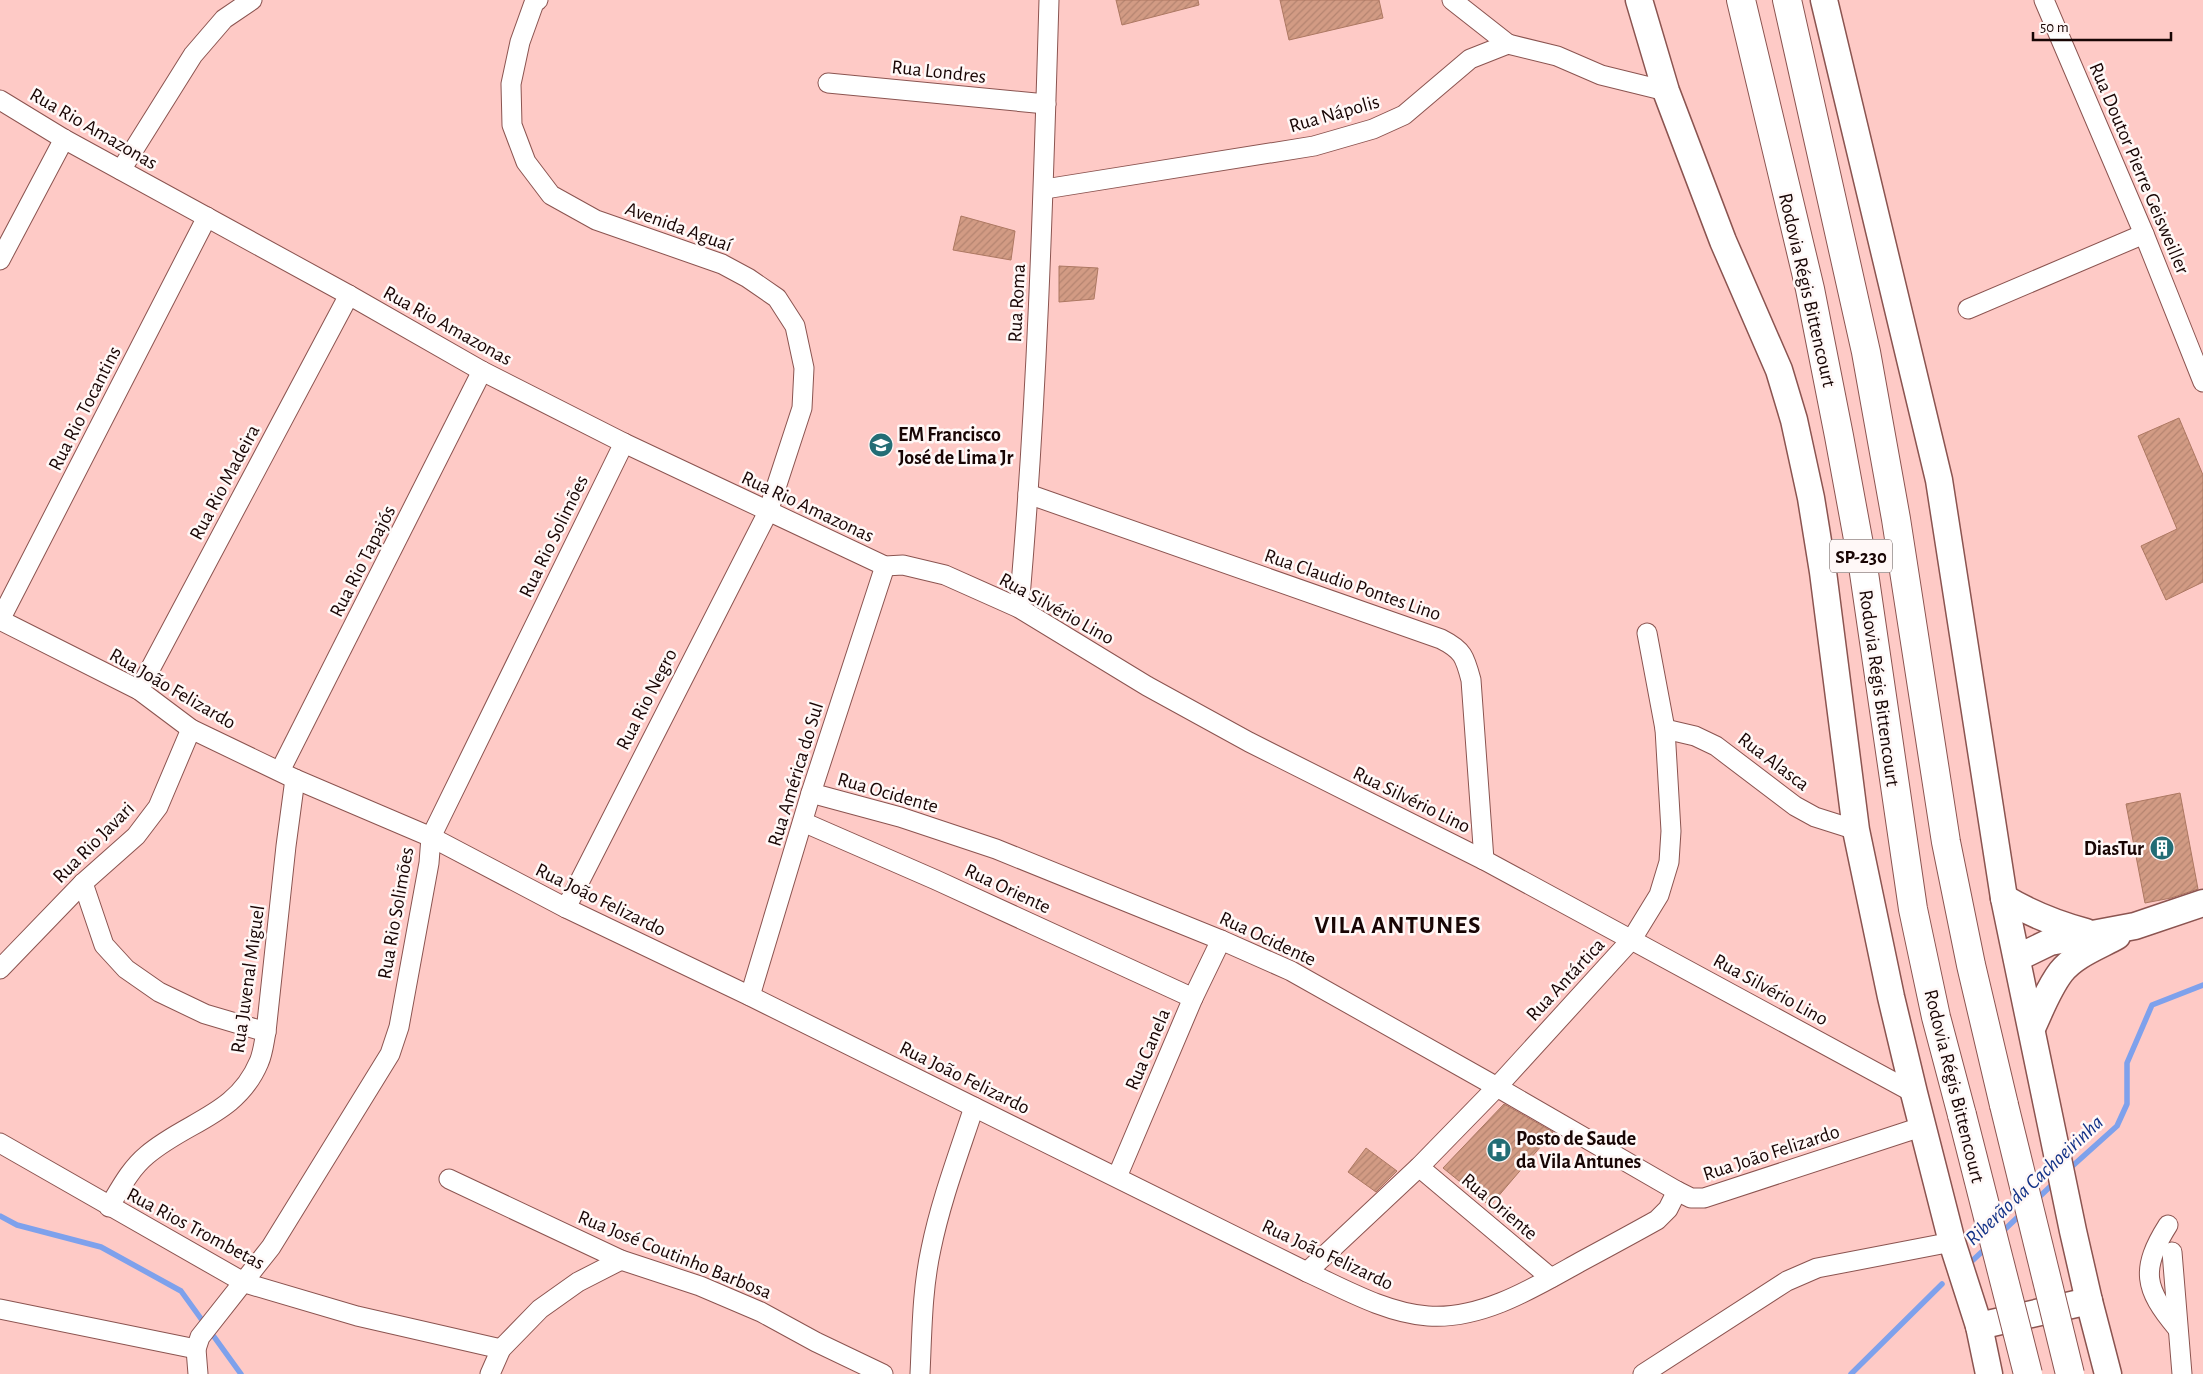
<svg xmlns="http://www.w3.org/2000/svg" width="2203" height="1374" viewBox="0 0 2203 1374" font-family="'Alegreya Sans',sans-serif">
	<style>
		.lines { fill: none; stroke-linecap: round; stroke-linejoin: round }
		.stream { stroke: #7ea1ec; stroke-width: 5.5 }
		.building { fill: url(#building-hatch); stroke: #ad7862 }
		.street-casing { stroke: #8b5450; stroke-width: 21 }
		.secondary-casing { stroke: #8b5450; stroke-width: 29 }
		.highway-casing { stroke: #8b5450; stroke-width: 30 }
		.street { stroke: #fff; stroke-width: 19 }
		.secondary { stroke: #fff; stroke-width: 26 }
		.highway { stroke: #fff; stroke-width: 28 }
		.highway-bridge-casing { stroke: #8b5450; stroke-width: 30; stroke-linecap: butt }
		.highway-bridge { stroke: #fff; stroke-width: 28 }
		.labels { text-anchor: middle; stroke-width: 5; stroke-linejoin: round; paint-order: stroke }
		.shield { fill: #fff8f7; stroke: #5d4e4d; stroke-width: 1 }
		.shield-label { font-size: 19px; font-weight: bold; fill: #180504 }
		.street-label { font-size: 20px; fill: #180504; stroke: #fff8f7 }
		.poi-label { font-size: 20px; font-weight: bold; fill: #180504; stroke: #fff8f7; text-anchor: start }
		.water-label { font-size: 21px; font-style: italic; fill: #133287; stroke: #fff8f7 }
		.district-label { font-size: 25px; font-weight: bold; letter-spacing: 1px; fill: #180504; stroke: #fff8f7 }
	</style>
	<defs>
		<pattern id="building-hatch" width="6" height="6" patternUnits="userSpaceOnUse" patternTransform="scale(1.25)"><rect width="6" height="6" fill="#d29b84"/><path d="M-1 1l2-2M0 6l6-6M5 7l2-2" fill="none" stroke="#b48470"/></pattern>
	</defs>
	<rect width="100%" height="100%" fill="#fecac6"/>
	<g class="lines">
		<g class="stream">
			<path d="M2068,1170L2117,1126L2127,1104V1063L2152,1005L2203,985"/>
			<path d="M2035,1201L2056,1181"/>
			<path d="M0,1216L17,1225L101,1247L181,1291L241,1374"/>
			<path d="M2001,1233L2021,1214"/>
			<path d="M1972,1261L1987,1247"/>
			<path d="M1851,1374L1942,1284"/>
		</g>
	</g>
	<g class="building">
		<path d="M1116,0H1198L1199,5L1122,25Z"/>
		<path d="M1280,0H1379L1383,18L1289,40Z"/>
		<path d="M961,216L1015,231L1011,260L953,250Z"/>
		<path d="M1059,266L1098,268L1094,299L1059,302Z"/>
		<path d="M2179,418L2203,475V582L2166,600L2141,546L2177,529L2138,436Z"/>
		<path d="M2180,793L2198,889L2171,898L2145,903L2126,804Z"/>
		<path d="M1504,1104L1553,1132L1490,1206L1443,1168Z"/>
		<path d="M1366,1148L1397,1171L1376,1192L1348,1172Z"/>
	</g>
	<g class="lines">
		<defs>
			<g id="street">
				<path d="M538,0L534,3L520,42L511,84L512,125L526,162L551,195L596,220L722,264L748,278L777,298L795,326L804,368L802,408L768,512L566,908"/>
				<path d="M1452,0L1508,44"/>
				<path d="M2044,0L2144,234L2203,382"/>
				<path d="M828,83L1046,104"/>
				<path d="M0,100L64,139L349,295L482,371L624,443L885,566L903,565L945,575L1019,608L1147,686L1249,742L1484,860L1914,1093"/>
				<path d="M121,170L193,55L224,19L252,0"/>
				<path d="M1045,189L1314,146L1373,129L1404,115L1470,59L1508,44L1557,56L1601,75L1666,91"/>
				<path d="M0,260L64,139"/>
				<path d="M1968,309L2144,234"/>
				<path d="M1028,494L1441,639C1463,650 1465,657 1471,680L1484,860"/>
				<path d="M1019,608C1037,406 1043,203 1049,0"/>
				<path d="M0,620L139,690L191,729L295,779L431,837L566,908L750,996L1307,1272C1344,1289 1386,1313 1428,1316C1482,1320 1535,1287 1580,1262C1606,1248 1632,1234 1657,1220L1668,1209L1677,1191"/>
				<path d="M0,620L207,217"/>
				<path d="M139,690L349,295"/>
				<path d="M1665,729L1695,736L1716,746L1795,806L1815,817L1856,830"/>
				<path d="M280,771L482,371"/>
				<path d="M811,793L900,817L996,849L1221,940L1291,971L1497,1087L1677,1191L1691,1198H1704L1924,1126"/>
				<path d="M803,822L936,880L1193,998"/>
				<path d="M83,883L104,945L126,969L159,992L205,1014L266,1032"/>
				<path d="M0,969L83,883L136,836L158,807L191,729"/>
				<path d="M750,996L811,793L885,566"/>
				<path d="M0,1143L245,1283L357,1316L501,1349"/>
				<path d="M1419,1167L1551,1278"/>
				<path d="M1117,1177L1193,998L1221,940"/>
				<path d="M449,1179L621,1260L700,1286L761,1312L816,1342L883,1374"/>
				<path d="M109,1207C120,1189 130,1169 147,1155C187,1121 237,1115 259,1062C263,1053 264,1042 266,1032L286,846L295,779"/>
				<path d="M2168,1225C2140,1269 2144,1289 2177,1328"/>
				<path d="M2172,1252L2182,1374"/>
				<path d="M1307,1272L1419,1167L1497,1087L1632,939L1659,895L1669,862L1671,831L1665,729L1647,633"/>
				<path d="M0,1309L196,1349"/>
				<path d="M198,1374L196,1349L200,1337L271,1247L390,1054L399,1027L429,863L431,837L624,443"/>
				<path d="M490,1374L501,1349L540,1309L578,1282L621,1260"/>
				<path d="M920,1374C922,1332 922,1290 931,1249C941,1200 959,1153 974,1107"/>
				<path d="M1643,1374L1787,1281L1817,1268L1952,1242"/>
			</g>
			<g id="secondary">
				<path d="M1639,0L1666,91L1723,241L1779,370L1794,420L1811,498L1823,572L1856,830L1891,997L1914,1093L1952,1242L1979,1326L1989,1374"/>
				<path d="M1824,0L1939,480L2004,898L2073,1231L2089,1301L2108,1374"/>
				<path d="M2004,898C2031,914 2056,924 2086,932"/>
				<path d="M2017,958L2050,942L2135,926L2203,903"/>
				<path d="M2032,1028C2041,1009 2048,989 2061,972C2074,955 2099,946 2117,936"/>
				<path d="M1979,1326L2089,1301"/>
			</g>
			<g id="highway">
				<path d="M1741,0L1810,289L1839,436L1863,566L1913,909L1936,1017L1962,1115"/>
				<path d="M1787,0L1866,352L1896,519L1946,842L1971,965L2004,1105"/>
			</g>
		</defs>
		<use href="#street" class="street-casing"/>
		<use href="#secondary" class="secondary-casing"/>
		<use href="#highway" class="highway-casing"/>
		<use href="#street" class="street"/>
		<use href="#secondary" class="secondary"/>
		<use href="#highway" class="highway"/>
		<defs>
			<g id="highway-bridge">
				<path d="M2004,1105L2070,1374"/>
				<path d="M1962,1115L2028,1374"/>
			</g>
		</defs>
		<use href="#highway-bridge" class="highway-bridge-casing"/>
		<use href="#highway-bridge" class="highway-bridge"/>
	</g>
	<defs>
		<symbol id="school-disc" viewBox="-11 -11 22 22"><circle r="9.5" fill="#236d75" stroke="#fff8f7"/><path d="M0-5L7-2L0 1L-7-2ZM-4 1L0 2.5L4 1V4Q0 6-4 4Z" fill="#fff"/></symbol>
		<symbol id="building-disc" viewBox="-11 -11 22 22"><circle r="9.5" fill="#236d75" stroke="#fff8f7"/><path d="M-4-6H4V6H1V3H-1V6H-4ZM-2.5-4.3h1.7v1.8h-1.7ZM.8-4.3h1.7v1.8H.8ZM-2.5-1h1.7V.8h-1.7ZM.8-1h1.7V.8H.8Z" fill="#fff"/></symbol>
		<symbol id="hospital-disc" viewBox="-11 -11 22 22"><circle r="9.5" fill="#236d75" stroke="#fff8f7"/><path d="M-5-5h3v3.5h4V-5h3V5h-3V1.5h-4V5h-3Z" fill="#fff"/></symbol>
	</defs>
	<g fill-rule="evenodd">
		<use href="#school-disc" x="867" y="431" width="28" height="28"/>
		<use href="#building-disc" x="2148" y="834" width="28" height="28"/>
		<use href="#hospital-disc" x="1485" y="1136" width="28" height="28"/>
	</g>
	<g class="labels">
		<rect class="shield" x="1830" y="539.5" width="62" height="33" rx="4"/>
		<g class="shield-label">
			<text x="1861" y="563">SP-230</text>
		</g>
		<g class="street-label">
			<text transform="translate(939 71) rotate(6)" y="7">Rua Londres</text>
			<text transform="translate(1334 113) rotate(-16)" y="7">Rua Nápolis</text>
			<text transform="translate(94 128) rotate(30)" y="7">Rua Rio Amazonas</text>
			<text transform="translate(2140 168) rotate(67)" y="7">Rua Doutor Pierre Geisweiller</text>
			<text transform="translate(679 226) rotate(20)" y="7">Avenida Aguaí</text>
			<text transform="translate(1808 290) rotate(77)" y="7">Rodovia Régis Bittencourt</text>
			<text transform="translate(1016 303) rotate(-87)" y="7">Rua Roma</text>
			<text transform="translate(448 325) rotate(29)" y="7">Rua Rio Amazonas</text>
			<text transform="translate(84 408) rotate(-63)" y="7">Rua Rio Tocantins</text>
			<text transform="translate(224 482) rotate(-62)" y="7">Rua Rio Madeira</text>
			<text transform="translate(808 506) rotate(25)" y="7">Rua Rio Amazonas</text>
			<text transform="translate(553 536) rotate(-64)" y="7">Rua Rio Solimões</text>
			<text transform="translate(362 561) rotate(-63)" y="7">Rua Rio Tapajós</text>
			<text transform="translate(1353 584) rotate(19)" y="7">Rua Claudio Pontes Lino</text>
			<text transform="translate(1057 608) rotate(29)" y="7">Rua Silvério Lino</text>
			<text transform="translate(173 688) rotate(30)" y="7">Rua João Felizardo</text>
			<text transform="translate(1880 688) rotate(82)" y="7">Rodovia Régis Bittencourt</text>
			<text transform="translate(646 699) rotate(-63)" y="7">Rua Rio Negro</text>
			<text transform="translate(1774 761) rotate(37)" y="7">Rua Alasca</text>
			<text transform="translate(795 774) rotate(-73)" y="7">Rua América do Sul</text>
			<text transform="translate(888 792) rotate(16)" y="7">Rua Ocidente</text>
			<text transform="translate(1412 799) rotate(26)" y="7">Rua Silvério Lino</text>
			<text transform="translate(93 842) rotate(-45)" y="7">Rua Rio Javari</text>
			<text transform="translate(1008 888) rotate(25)" y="7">Rua Oriente</text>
			<text transform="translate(601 899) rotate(26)" y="7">Rua João Felizardo</text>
			<text transform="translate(395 913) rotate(-80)" y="7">Rua Rio Solimões</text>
			<text transform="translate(1268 938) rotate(25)" y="7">Rua Ocidente</text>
			<text transform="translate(247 979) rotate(-82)" y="7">Rua Juvenal Miguel</text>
			<text transform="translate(1565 979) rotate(-47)" y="7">Rua Antártica</text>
			<text transform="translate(1771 989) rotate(29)" y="7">Rua Silvério Lino</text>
			<text transform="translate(1147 1049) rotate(-67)" y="7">Rua Canela</text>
			<text transform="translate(965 1077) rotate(26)" y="7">Rua João Felizardo</text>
			<text transform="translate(1955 1086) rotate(76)" y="7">Rodovia Régis Bittencourt</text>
			<text transform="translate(1771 1152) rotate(-18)" y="7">Rua João Felizardo</text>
			<text transform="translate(1500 1206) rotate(40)" y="7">Rua Oriente</text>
			<text transform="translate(196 1228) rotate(28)" y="7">Rua Rios Trombetas</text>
			<text transform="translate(675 1254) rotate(22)" y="7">Rua José Coutinho Barbosa</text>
			<text transform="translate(1328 1254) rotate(25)" y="7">Rua João Felizardo</text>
		</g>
		<g class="poi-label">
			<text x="898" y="441">EM Francisco<tspan x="898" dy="23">José de Lima Jr</tspan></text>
			<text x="2144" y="855" text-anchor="end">DiasTur</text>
			<text x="1516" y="1145">Posto de Saude<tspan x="1516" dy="23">da Vila Antunes</tspan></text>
		</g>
		<g class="water-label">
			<text transform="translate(2034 1180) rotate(-43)" y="7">Riberão da Cachoeirinha</text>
		</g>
		<g class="district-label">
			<text x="1398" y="933">VILA ANTUNES</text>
		</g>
	</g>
	<path d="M2033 32v8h138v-8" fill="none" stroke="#180504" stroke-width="2.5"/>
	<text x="2040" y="32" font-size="15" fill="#180504" stroke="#fff8f7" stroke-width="4" paint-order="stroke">50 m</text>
</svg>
